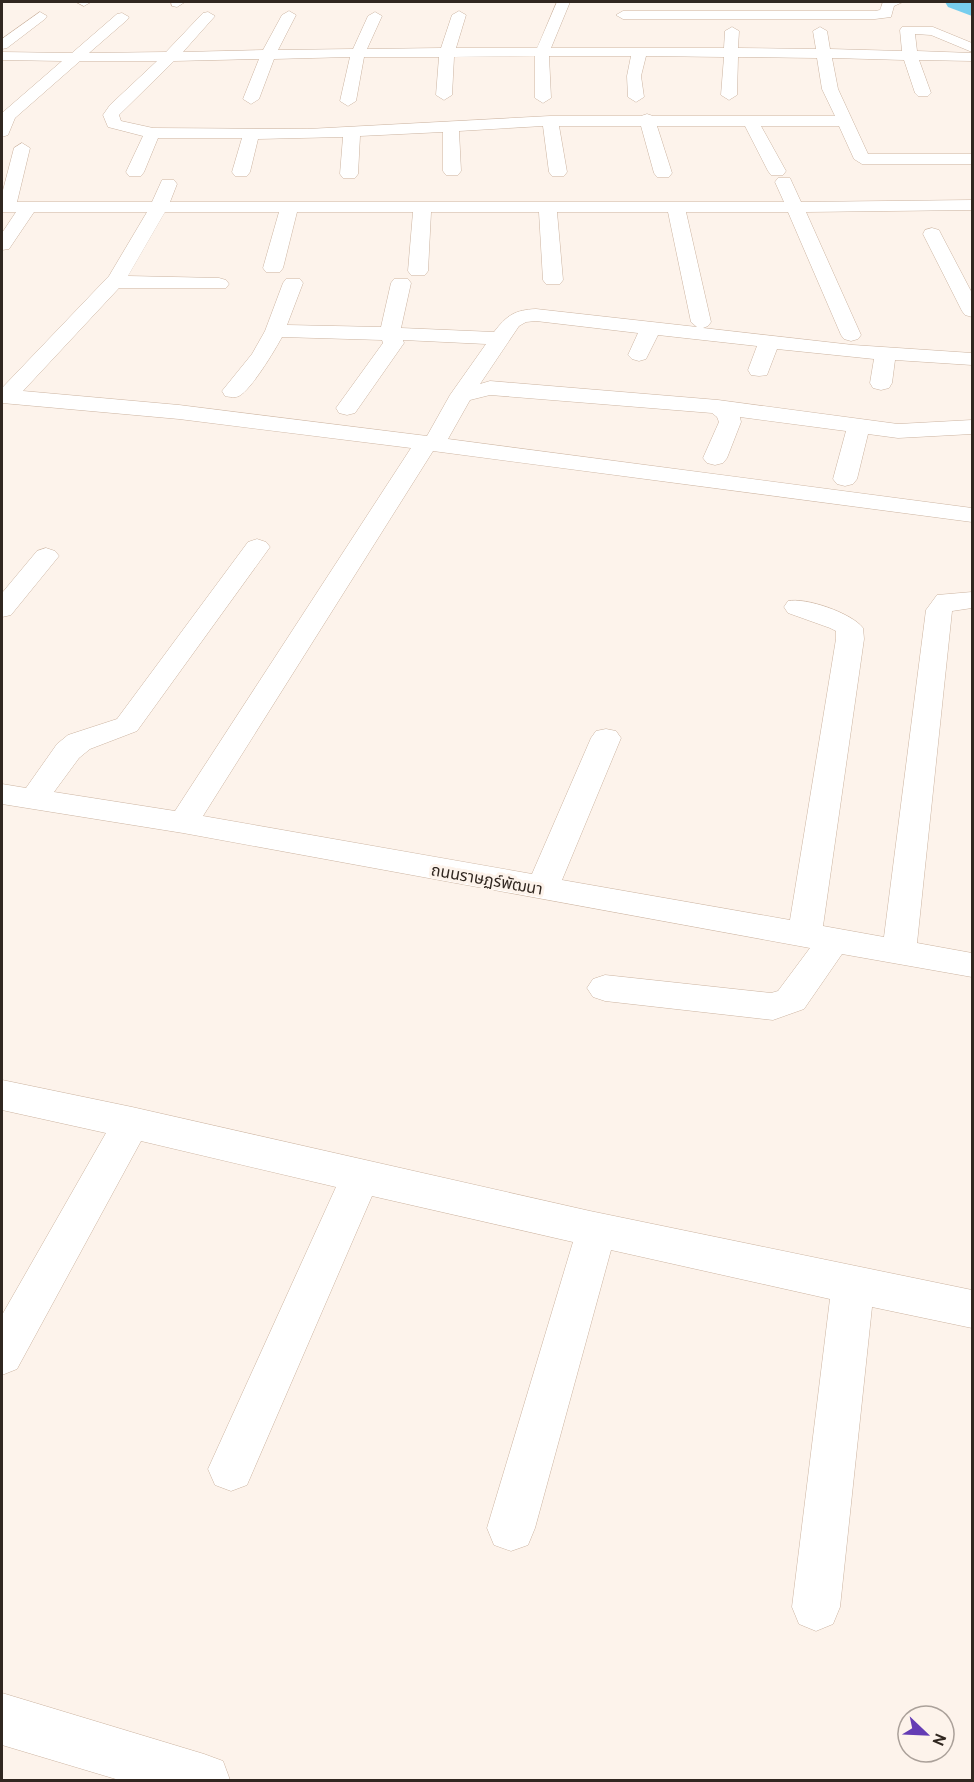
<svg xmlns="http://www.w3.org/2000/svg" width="974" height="1782" viewBox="0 0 974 1782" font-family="Overpass,'Noto Sans Thai',sans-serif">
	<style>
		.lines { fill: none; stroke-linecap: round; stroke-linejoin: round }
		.river { fill: #77ceee; fill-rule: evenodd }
		.minor-casing { stroke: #ccb4a1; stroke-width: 1 }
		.minor { fill: #fff; fill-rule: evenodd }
		.labels { text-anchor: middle; stroke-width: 6; stroke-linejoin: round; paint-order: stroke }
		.street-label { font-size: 16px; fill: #312720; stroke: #fdf3eb }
	</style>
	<rect width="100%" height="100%" fill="#fdf3eb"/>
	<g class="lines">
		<path class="river" d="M945,2H972V16L948,7Z"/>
		<defs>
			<g id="minor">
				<path d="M76,2H91L84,6Z"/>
				<path d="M171,2H185L177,7L172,6Z"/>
				<path d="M557,2H570L551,48H724L725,31L732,27L739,31L738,48L816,49L813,31L820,27L827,31L830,49L902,51L900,30L902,27H933L972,43V52L931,35L915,34L917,51L972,53V61L919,60L931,93L928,96H918L915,93L904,60L832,58L838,89L868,154H972V164H862L854,159L839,126H761L786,171L783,175H771L768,171L745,126H657L672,173L669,177H657L654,173L641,126H559L567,172L564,176H552L549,172L543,126L459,131L461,171L458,175H446L443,171V132L360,136L358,174L355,178H343L340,174L343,137L258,139L250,172L247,176H235L232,172L242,138H158L144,172L141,176H129L126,172L143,136L108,127L103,115L110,105L157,61H80L15,118L8,135L2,137V113L62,61L2,60V52L72,53L117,14L122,13L129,17L127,20L89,53L166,52L203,13L208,12L215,16L183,52L263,50L282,15L289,11L296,15L278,50L353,49L368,16L375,12L382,16L367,49L441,48L452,15L459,11L466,15L456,48H537ZM535,56V98L543,103L551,98L549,56H631L627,76L628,97L636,102L644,97L641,76L646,56L724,57L721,95L729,100L737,95L738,57L817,58L822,89L835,116H653L647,114L641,116H550L308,129L153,128L121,121L119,115L174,61L259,59L243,99L251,104L259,99L274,59L350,57L340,101L348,106L356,101L364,57H439L436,95L444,100L452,95L454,57Z"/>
				<path d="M883,2H903L894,6L891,17L875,19H623L616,15L623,11H875L880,10Z"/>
				<path d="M40,12L47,16L45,19L7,48L2,49V39Z"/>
				<path d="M22,143L30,148L17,202H152L162,180H174L177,184L170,202H784L775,182L778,178H790L801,202L972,200V210L806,212L861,335L858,339L851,341L844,339L841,335L788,212H686L711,322L708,326L703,328L853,345L972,353V365L895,360L892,383L889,388L881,390L873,388L870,383L874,359L777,349L767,375L759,376L751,375L748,370L757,346L658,335L646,359L639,361L632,359L628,355L638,333L536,321L526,322L519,326L480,384L490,381L718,400L898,424L972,420V434L898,438L868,434L857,479L853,484L845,486L837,484L833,479L846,431L740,417L741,422L727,458L723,463L715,465L707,463L703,458L719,422L717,417L712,413L490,395L470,400L448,439L972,508V522L433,451L203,816L532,874L591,738L596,731L606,729L616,731L621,738L562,880L790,920L836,639V631L830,628L788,613L784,607L788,601C805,597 852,613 863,628L864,639L823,926L884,937L926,610L937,595L972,592V608L952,611L917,943L972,953V977L842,954L804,1009L773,1020L605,1001L593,997L587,988L593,979L605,975L771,993L778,991L810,948L183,833L2,804V784L26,788L57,744L68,735L117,719L248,542L257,539L266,542L270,547L137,731L90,749L79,758L54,792L175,811L411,448L179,419L2,403V388L109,276L147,212H34L9,249L2,250V233L16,212H2V194L14,148ZM165,212H279L263,268L266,272H280L283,268L297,212H413L408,271L411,275H425L428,271L431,212H539L543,280L546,284H560L563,280L557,212H668L691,322L697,327L536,309C515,310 507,315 494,332L401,328L411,283L408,279H394L391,283L381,327L287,325L303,283L300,279H286L283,283L265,331L252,354L222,391L225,396C230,397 235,398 239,396C251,390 275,350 282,337L382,340L383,343L336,408L339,413L347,415L355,413L404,343L403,340L486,344L450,395L427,436L179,405L23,391L119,288H226L229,284L226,280L219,278L128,276Z"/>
				<path d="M932,228L939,230L941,234L972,293V317L965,315L962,311L923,234L925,230Z"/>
				<path d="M46,548L55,551L59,556L11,615L2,617V593L37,551Z"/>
				<path d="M2,1080L132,1107L590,1211L972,1290V1328L872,1307L840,1607L833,1624L816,1631L799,1624L792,1607L830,1299L611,1250L535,1528L528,1545L511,1551L494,1545L487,1528L573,1242L372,1196L247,1485L231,1491L215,1485L208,1469L336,1187L141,1141L17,1369L2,1375V1315L106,1133L2,1110Z"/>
				<path d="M2,1693L204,1754L223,1761L230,1780H119L2,1745Z"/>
			</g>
		</defs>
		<use href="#minor" class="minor-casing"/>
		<use href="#minor" class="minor"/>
	</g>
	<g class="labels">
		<g class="street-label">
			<text transform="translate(487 879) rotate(10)" y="6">ถนนราษฏร์พัฒนา</text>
		</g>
	</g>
	<rect width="974" height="1782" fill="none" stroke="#312720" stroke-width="6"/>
	<g transform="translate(926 1734) rotate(113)"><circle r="28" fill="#fdf3eb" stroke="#aba19a" stroke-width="1.5"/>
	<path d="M0-4.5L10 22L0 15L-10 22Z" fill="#643cb4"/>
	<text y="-9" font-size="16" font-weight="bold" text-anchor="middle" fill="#312720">N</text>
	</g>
</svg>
